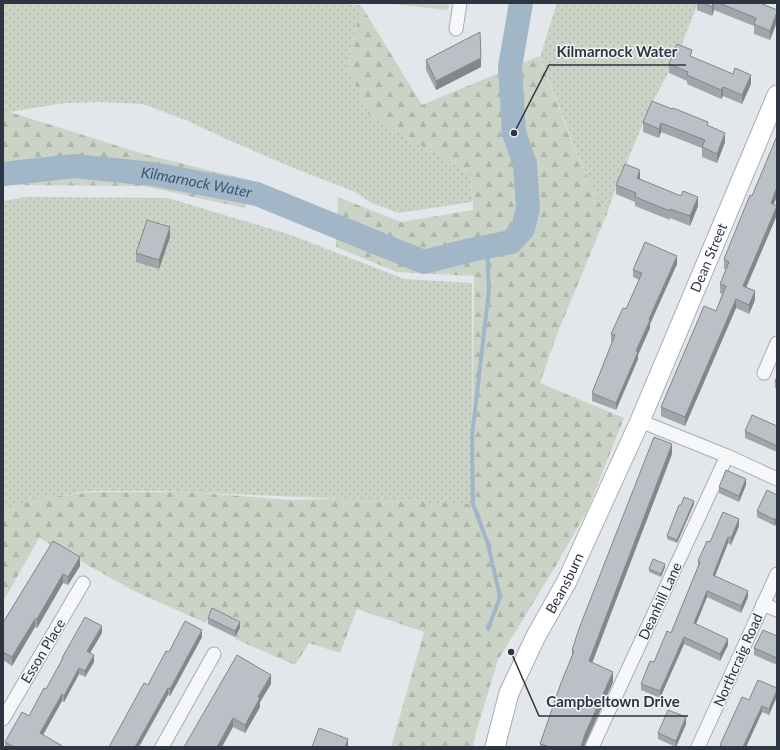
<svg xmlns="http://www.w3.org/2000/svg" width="780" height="750" viewBox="0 0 780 750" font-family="Lato,sans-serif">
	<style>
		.green { fill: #cad3c5 }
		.forest { fill: url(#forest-firs) }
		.park { fill: url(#park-dots) }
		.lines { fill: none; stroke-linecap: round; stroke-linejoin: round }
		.stream { stroke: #a1b7c7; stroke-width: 4 }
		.river { stroke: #a1b7c7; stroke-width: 24 }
		.street-casing { stroke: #a8adb4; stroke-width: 15 }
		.secondary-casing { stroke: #a8adb4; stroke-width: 21 }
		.street { stroke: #f6f7f9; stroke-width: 13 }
		.secondary { stroke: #fff; stroke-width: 19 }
		.wall { fill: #a1a5ab }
		.shaded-wall { fill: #83868b }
		.building { fill: #bbc0c7; stroke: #83868b }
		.labels { text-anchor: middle; stroke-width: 3; stroke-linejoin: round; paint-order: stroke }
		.street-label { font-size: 14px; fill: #2c3541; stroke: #f3f5f8 }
		.water-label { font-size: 15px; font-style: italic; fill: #395773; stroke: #f3f5f8 }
		.leader { fill: none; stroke: #2c3541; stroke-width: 1.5 }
		.callout-dot { fill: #2c3541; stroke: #f3f5f8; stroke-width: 1.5 }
		.callout-label { font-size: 15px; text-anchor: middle; font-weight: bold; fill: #2c3541; stroke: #f3f5f8; stroke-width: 3; stroke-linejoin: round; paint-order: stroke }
	</style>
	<defs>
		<pattern id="forest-firs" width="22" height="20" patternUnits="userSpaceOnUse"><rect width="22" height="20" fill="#cad3c5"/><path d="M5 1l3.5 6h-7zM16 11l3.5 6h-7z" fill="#aeb6aa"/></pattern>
		<pattern id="park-dots" width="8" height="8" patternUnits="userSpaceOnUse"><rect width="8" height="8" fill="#cad3c5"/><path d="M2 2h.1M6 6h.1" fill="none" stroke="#aeb6aa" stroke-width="1.8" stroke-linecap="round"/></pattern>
	</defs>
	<rect width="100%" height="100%" fill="#e3e6ea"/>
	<path class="green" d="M382,3H449L448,10Z"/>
	<g class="forest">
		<path d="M361,5L422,105L539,56L574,147L606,216L556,337L540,383L624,418L587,511L555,567L498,660L476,732L473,747H391L424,632L357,609L340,653L309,643L295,665L235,639L241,627L212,613L206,623L136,592L39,538L3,602V510L20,501L91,492H190L290,500L472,494L474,276L397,272L336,247L338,197L401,222L473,210L471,174L369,116L347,67Z"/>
		<path d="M3,110L147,155L257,182L244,208L144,186L8,185L3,187Z"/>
	</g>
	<g class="park">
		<path d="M3,3H329L361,5L347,67L369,116L471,174L472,202L399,213L372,203L353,191L296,169L224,138L188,121L143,104L102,102L65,103L9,112L3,110Z"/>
		<path d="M557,3H698L678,54L650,107L614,193L606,217L575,148L540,57Z"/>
		<path d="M26,197L168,198L291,235L404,279L472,283L473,504L160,491H91L26,501L3,511V201Z"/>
	</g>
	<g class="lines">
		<path class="stream" d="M487,247L489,290L472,436L473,504L488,544L500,597L488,629"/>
		<path class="river" id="s1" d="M3,174L74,166L153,174L257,194L424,262L471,250L511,242L523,229L528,208L525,164L514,133L510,67L521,3"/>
		<defs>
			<g id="street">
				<path d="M456,29L460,3"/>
				<path d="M764,373L777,343"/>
				<path d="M640,421L727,456L777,479"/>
				<path d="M763,604L777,610"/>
				<path d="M3,719L83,583"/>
				<path d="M162,747L214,654"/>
				<path d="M592,747L727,456"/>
				<path d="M698,747L777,574"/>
			</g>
			<g id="secondary">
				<path id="s2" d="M495,747L509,693L536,636L567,581L640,421L777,95"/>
			</g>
		</defs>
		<use href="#street" class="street-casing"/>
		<use href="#secondary" class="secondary-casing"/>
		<use href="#street" class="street"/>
		<use href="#secondary" class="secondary"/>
	</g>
	<g class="wall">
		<path d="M697,3H761V4L777,10L770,40L754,34V26L714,10L712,16L697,10Z"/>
		<path d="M692,57L751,84L742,104L723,96L721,99L687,84V81L669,73V64Z"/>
		<path d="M426,60L481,67L436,90L426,70Z"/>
		<path d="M652,101L708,126L725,142L717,163L702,157V148L661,132L659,138L643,132V122Z"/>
		<path d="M640,179L698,206L690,226L670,218V220L635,206V202L616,194V185Z"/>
		<path d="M774,204L777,206V215L746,287L755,300L749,314L736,308L685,426L661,416V407L716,311L722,294L720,293V284L726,269H724V259Z"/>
		<path d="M170,237L159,269L136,262V253Z"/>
		<path d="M677,264L650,324V328L638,355V359L616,410L592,401V393L612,342H611V334L626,309L639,280L633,277V270Z"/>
		<path d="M777,376V389L775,388V382Z"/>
		<path d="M777,426V452L745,438V431Z"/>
		<path d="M672,454L592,663L613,682L585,744L584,747H540V744L572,657V650Z"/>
		<path d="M746,485L739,502L719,493V487Z"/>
		<path d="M777,495L775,526L757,517V511Z"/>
		<path d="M694,504L677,543L667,539V536Z"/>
		<path d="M739,526L731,545L728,543L715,576L748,597L741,613L707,597L696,624L728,645L720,661L684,644L660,698L641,690V684L671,633L698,567V561L710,542Z"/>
		<path d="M53,541L80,566L68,585L63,583L37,628L35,627L12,666L3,660V620L4,621Z"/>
		<path d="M665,567L661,577L649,572V569Z"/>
		<path d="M208,618L240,628L235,637L208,624Z"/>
		<path d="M102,633L90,653L94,662L85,677L79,674L64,702L62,701L43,735L64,747H5V742L29,716L46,689L62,660V658Z"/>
		<path d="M777,636V665L754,655V648Z"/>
		<path d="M202,637L170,696L148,685L169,652Z"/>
		<path d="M271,684L260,702V707L245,733L233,727L184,747Z"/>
		<path d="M777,688V696L769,715L762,712L746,747H720V745L749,700Z"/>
		<path d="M686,724L676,747L658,739V733Z"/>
	</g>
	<g class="shaded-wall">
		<path d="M713,3H714V10L712,16V7Z"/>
		<path d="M777,12V22L770,40V31Z"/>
		<path d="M481,58V67L436,90V81Z"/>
		<path d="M751,75V84L742,104V95Z"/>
		<path d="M723,87V96L721,99V90Z"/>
		<path d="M661,123V132L659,138V129Z"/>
		<path d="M725,133V142L717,163V154Z"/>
		<path d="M640,170V179L637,187V178Z"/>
		<path d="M777,187V196L771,212V203Z"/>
		<path d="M698,197V206L690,226V216Z"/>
		<path d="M777,206V215L743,295V286Z"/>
		<path d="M170,227V237L159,269V260Z"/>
		<path d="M677,256V264L650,324V328L638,355V359L616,410V403L649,319Z"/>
		<path d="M755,291V300L749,314V305Z"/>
		<path d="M736,299V308L685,426V417Z"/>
		<path d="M672,444V454L589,671V661Z"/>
		<path d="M746,479V485L739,502V496Z"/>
		<path d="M694,501V504L677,543V540Z"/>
		<path d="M777,516V522L775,526V520Z"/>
		<path d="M739,519V526L731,545V538Z"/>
		<path d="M728,537V543L713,581V575Z"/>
		<path d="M80,557V566L68,585V577Z"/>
		<path d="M665,564V567L661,577V574Z"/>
		<path d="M63,574V583L37,628V619Z"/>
		<path d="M707,591V597L694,629V623Z"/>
		<path d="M748,591V597L741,613V606Z"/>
		<path d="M35,619V627L12,666V657Z"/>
		<path d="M240,622V628L235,637V631Z"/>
		<path d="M102,626V633L87,658V651Z"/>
		<path d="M202,630V637L170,696V689Z"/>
		<path d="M684,637V644L660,698V691Z"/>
		<path d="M728,639V645L720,661V654Z"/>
		<path d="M94,655V662L85,677V671Z"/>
		<path d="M79,668V674L64,702V696Z"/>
		<path d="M613,672V682L585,744L584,747H581L585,734Z"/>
		<path d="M271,675V684L260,702V707L245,733V725L258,697Z"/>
		<path d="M168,688V695L139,747H135Z"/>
		<path d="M777,690V696L769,715V709Z"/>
		<path d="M62,694V701L40,740V733Z"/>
		<path d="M762,706V712L746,747H743Z"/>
		<path d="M686,717V724L676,747V741Z"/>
		<path d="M233,718V727L222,747H217Z"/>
		<path d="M348,739V747H345Z"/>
	</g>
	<g class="building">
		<path d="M703,3H713L712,7Z"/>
		<path d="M719,3H760L777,10V12L770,31L754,24L756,18Z"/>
		<path d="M480,32L481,58L436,81L426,60Z"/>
		<path d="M677,44L692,50L690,56L733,74L735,68L751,75L742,95L723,87L721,90L687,75L688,72L669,64Z"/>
		<path d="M652,101L672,109L673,108L708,122L707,125L725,133L717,154L702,147L705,140L661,123L659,129L643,122Z"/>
		<path d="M777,136V187L771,203L777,206L743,286L755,291L749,305L736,299L685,417L661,407L704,306L716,311L726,286L720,284L729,262L724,259L750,195L752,196Z"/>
		<path d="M625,164L640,170L637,178L681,196L683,191L698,197L690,216L670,209V211L635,197L636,193L616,185Z"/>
		<path d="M147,220L170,227L159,260L136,253Z"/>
		<path d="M645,242L677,256L649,319L650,320L636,351L638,352L616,403L592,393L615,335L611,334L623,308L626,309L642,273L633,270Z"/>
		<path d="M777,376V383L775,382Z"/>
		<path d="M752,415L777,426V446L745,431Z"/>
		<path d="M654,437L672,444L589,661L613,672L585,734L581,747H550L540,744L561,683L574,651L572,650L580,626Z"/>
		<path d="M726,470L746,479L739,496L719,487Z"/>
		<path d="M767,490L777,495V516L775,520L757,511Z"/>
		<path d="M684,497L694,501L677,540L667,536L679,505H681Z"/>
		<path d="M723,512L739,519L731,538L728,537L713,575L748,591L741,606L707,591L694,623L728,639L720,654L684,637L660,691L641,684L650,661L654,662L667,631L671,633L700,562L698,561L707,541L710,542Z"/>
		<path d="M53,541L80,557L68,577L63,574L37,619H35L12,657L3,652V620L4,621Z"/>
		<path d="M653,559L665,564L661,574L649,569Z"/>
		<path d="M212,608L240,622L235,631L208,618Z"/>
		<path d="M85,617L102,626L87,651L94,655L85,671L79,668L64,696L62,694L40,733L64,747H14L5,742L22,712L29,716L44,688L46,689L63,658H62Z"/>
		<path d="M185,621L202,630L170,689L168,688L135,747H109L144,683L148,685L166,651L169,652Z"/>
		<path d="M763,630L777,636V658L754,648Z"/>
		<path d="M237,655L271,675L258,697L260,698L245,725L233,718L217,747H184Z"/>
		<path d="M758,680L777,688V690L769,709L762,706L743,747H724L720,745L742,697L749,700Z"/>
		<path d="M668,710L686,717L676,741L658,733Z"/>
		<path d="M319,728L348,739L345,747H312Z"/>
	</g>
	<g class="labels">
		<g class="street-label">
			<text dy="5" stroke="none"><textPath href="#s2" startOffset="535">Dean Street</textPath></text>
			<text dy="5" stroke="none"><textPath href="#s2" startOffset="179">Beansburn</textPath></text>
			<text transform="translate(660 601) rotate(-65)" y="5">Deanhill Lane</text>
			<text transform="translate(43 651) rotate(-59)" y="5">Esson Place</text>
			<text transform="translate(738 660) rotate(-66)" y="5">Northcraig Road</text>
		</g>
		<g class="water-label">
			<text dy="5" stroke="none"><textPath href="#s1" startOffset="195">Kilmarnock Water</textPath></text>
		</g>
	</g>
	<path class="leader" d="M514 133L549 65H686M511 652L539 716H688"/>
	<g class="callout-dot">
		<circle cx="514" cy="133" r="4"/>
		<circle cx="511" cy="652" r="4"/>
	</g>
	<g class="callout-label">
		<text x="617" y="57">Kilmarnock Water</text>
		<text x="613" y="707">Campbeltown Drive</text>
	</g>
	<rect width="780" height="750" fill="none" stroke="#2c3541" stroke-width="8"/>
</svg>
